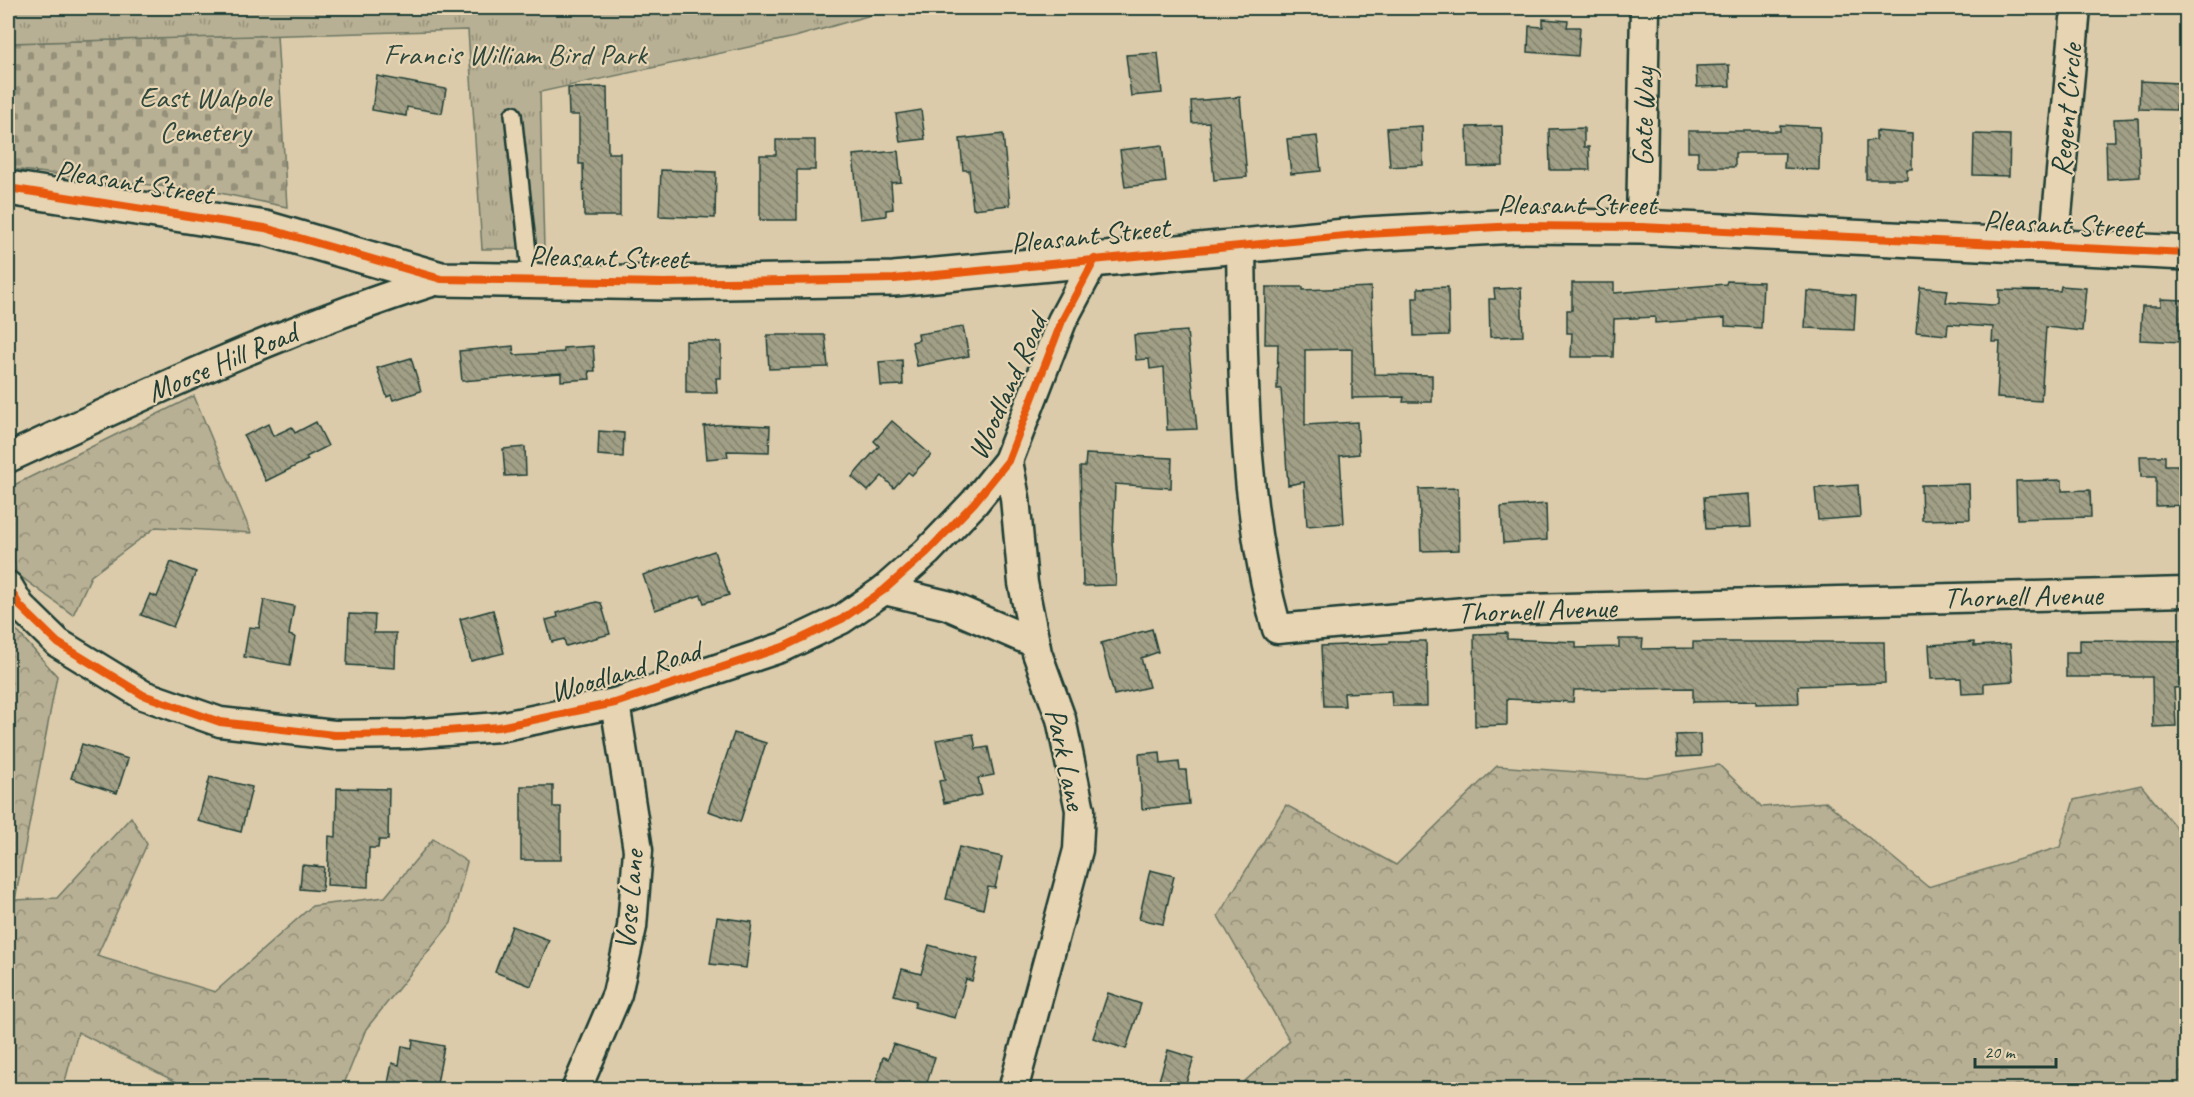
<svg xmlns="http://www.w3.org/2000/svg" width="2194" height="1097" viewBox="0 0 2194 1097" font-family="Caveat,sans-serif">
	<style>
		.forest { fill: url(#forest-crowns); stroke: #6c7664; stroke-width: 1.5 }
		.cemetery { fill: url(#cemetery-stones); stroke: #6c7664; stroke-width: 1.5 }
		.park { fill: url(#park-tufts); stroke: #6c7664; stroke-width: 1.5 }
		.building { fill: url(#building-back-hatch); stroke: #1f3d34; stroke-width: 1.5 }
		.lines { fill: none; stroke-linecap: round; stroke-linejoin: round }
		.lane-casing { stroke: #1f3d34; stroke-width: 20 }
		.street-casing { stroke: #1f3d34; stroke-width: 33 }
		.secondary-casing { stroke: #1f3d34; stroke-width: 38 }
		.lane { stroke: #e7d4b2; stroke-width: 15 }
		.street { stroke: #e7d4b2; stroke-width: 28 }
		.secondary { stroke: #e7d4b2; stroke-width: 33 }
		.cycleway-casing { stroke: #e7d4b2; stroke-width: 11 }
		.cycleway { stroke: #e8590c; stroke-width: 8 }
		.labels { text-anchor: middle; stroke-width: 4.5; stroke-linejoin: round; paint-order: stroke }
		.park-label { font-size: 30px; fill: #2e483e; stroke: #e7d4b2 }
		.street-label { font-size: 30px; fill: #1f3d34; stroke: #e7d4b2 }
	</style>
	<defs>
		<pattern id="forest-crowns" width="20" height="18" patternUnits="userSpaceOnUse" patternTransform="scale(1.5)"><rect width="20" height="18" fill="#b8b094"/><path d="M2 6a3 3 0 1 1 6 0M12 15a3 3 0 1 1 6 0" fill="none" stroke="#95907a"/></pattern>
		<pattern id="cemetery-stones" width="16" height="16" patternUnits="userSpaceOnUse" patternTransform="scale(1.5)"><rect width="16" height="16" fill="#b8b094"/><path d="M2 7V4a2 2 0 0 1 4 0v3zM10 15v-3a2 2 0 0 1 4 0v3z" fill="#95907a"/></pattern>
		<pattern id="park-tufts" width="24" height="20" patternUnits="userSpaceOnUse" patternTransform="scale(1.5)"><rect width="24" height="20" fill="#b8b094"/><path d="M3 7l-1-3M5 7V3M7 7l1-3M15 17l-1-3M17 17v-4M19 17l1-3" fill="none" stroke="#95907a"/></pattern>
		<pattern id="building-back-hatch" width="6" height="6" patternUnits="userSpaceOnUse" patternTransform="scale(1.5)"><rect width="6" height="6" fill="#a19f86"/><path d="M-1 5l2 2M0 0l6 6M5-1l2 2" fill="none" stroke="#83836e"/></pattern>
	</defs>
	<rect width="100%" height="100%" fill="#dbcbaa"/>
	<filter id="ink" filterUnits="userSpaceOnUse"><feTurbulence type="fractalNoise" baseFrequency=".0167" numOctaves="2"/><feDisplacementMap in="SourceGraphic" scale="12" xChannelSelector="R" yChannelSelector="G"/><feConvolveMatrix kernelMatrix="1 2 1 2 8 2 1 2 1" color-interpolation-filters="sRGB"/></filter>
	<g filter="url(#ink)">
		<g class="forest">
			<path d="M194,396L251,533L156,527L91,576L73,615L16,573L8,517V488Z"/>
			<path d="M8,621L57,676L15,900L57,898L131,817L147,844L97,956L215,992L312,906L385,897L433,839L467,862L451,923L366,1029L342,1089H190L78,1032L63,1089H8Z"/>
			<path d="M1719,765L1762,807L1826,802L1928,887L2060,847L2074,800L2141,785L2186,840V1089H1236L1290,1041L1218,916L1286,805L1396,865L1497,766L1645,777Z"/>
		</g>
		<path class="cemetery" d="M277,35L287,207L220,193L12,169L8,164V43Z"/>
		<path class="park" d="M8,8H895L795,37L540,92L544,249H482L468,30L8,43Z"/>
		<g class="building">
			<path d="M1543,19L1568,21L1567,27H1580L1578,56L1528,52L1529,26L1543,27Z"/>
			<path d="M1158,53L1162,93L1131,96L1126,55Z"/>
			<path d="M1729,65L1730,86L1697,87L1696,66Z"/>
			<path d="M377,76L446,89L442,113L407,107L406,116L372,110Z"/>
			<path d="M2140,81L2178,83L2176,110L2139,109Z"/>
			<path d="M607,87L608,153H620V216H584L583,164H579V115H569L568,88Z"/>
			<path d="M1240,97L1247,177L1214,180L1209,122L1192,123L1191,101Z"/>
			<path d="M921,110L925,139L900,142L896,114Z"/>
			<path d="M2138,118L2140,177L2107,179L2106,141H2115L2114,119Z"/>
			<path d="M1780,125L1820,127L1819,170L1784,168L1785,153H1735V167H1698V152H1688V131H1780Z"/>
			<path d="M1422,126L1423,165L1390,167L1387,128Z"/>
			<path d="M1502,126L1503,166L1468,167L1467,127Z"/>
			<path d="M1584,128V147H1589L1590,170H1550L1549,129Z"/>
			<path d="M1876,131L1912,134V169H1907V179H1866V141L1876,140Z"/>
			<path d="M1003,134L1010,205L973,209L969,170H963L960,139Z"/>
			<path d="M1974,134L2010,135L2009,176L1973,175Z"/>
			<path d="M1317,136L1321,171L1291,174L1287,139Z"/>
			<path d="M776,140H815V170H797V220H760V155H776Z"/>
			<path d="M1162,145L1166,182L1125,187L1120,150Z"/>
			<path d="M898,151L901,182L891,183L893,209L886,210V216L860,219L853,155Z"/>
			<path d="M661,170L716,172L715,218L659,216Z"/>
			<path d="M1727,281L1763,282L1761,328L1725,326V318L1655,323V317L1614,319L1613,357H1571L1572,333H1567V310H1572V283H1614V293L1726,284Z"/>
			<path d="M2061,286L2086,288L2082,331L2046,327L2041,401L1997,398L2000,342H1992L1993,327L1948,324L1947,335L1916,332L1920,287L1948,290L1946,302L1993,305L1999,304V290L2060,291Z"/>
			<path d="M1266,287H1303V290L1371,287L1374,374L1432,375V402H1403L1404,397L1352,398V349L1305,350V425L1357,422L1359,454L1340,456L1344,523L1307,526L1304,482L1288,485L1281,389H1277L1278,344H1265Z"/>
			<path d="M1448,287L1449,335L1414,336L1413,298H1418V288Z"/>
			<path d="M1521,288L1523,336L1490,337L1489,299H1495L1494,289Z"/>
			<path d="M1807,291L1856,295L1854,330L1805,328Z"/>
			<path d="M2161,299L2184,300L2182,342L2140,340L2142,306H2161Z"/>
			<path d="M963,327L969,356L917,366L912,342L919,340L918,334Z"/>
			<path d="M1187,331L1197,429L1167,430L1164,367L1150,369L1149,359L1136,360L1134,335Z"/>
			<path d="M767,335H825L828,367L769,369Z"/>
			<path d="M686,341L721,342V378H716L717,393H686Z"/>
			<path d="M513,346L514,355L564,352L563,348L593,346L595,371H589L590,379L561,381V373L462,381L459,351Z"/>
			<path d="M411,358L421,391L393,400L391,395L387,397L377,368Z"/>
			<path d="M902,360L903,385L881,386L879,362Z"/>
			<path d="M892,421L931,455L912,475L908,472L894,488L882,476L868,491L852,477L879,446L874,441Z"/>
			<path d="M316,422L328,446L306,457L308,460L266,481L244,436L268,424L273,436L292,427L295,433Z"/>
			<path d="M724,424L770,426L769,452L727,451L728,457L707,459L704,426Z"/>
			<path d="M599,431L624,433L623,457L598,455Z"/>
			<path d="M525,447L526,475L505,476L503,449Z"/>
			<path d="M1086,454L1172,458L1171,488L1115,484L1113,541L1116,585L1083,586L1080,467H1085Z"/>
			<path d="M2140,456H2165V465H2187V505L2156,506V477H2141Z"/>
			<path d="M2062,480V491L2090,490L2091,517L2017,519L2016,481Z"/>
			<path d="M1969,484L1970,519L1922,520L1921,485Z"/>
			<path d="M1858,485L1860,517L1818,520L1815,488Z"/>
			<path d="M1458,488L1459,550L1421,551L1419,489Z"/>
			<path d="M1749,494L1751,527L1706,529L1704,497Z"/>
			<path d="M1546,504L1547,540L1503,543L1501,507Z"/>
			<path d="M714,551L729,595L704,603L701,595L655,610L643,575Z"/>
			<path d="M171,562L196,572L173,627L141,615L150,594L157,597Z"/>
			<path d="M264,600L294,606L289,635L295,637L290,665L244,657L249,627L259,628Z"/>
			<path d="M596,602L601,603L610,634L566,646L564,639L552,642L546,620L558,617L557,613Z"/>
			<path d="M493,610L504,653L471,661L460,619Z"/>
			<path d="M349,614L375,615L374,633H396L395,668L347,665Z"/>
			<path d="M1152,629L1158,652L1141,658L1149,687L1114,695L1101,643Z"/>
			<path d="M1507,633V639L1576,642V648L1619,647V639H1643L1642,649L1693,648V642H1884L1885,683L1798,686L1799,703L1756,704V701L1693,702V688L1574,690L1573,702L1507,699V725L1475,726L1474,634Z"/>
			<path d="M2080,640L2187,641V687L2174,688L2176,726L2153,727L2152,677H2066V652H2080Z"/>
			<path d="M1390,641H1426L1427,706H1392L1391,691L1344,693L1345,706H1324L1321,646L1390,643Z"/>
			<path d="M1974,642V646L2010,644L2013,681L1984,683V693L1962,694L1961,678L1931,679L1929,645Z"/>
			<path d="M734,733L766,743L740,822L708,811Z"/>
			<path d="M973,734L976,749L988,747L994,775L978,778L982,795L944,803L939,781L945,780L936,740Z"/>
			<path d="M1700,734L1701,756L1677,757L1676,735Z"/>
			<path d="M82,744L128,759L117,793L71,778Z"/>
			<path d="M1160,752L1161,764L1179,762L1180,770H1186L1189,804L1142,809L1139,754Z"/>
			<path d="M210,777L252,787L241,832L198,821Z"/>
			<path d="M521,786H553V807H561V860H521Z"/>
			<path d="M337,788L389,789L388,840H379L378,848H369L368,887L327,885L329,836L336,837Z"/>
			<path d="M959,847L1002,857L995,888L988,887L983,909L946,899Z"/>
			<path d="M302,865L324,867L322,891L300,889Z"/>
			<path d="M1150,870L1174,876L1163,924L1139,919Z"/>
			<path d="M717,917L752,922L746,968L710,964Z"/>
			<path d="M512,926L549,940L531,986L495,972Z"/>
			<path d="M929,945L978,959L972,981L966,979L955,1018L914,1007L916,1001L894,995L902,969L921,974Z"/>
			<path d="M1108,993L1141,1004L1126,1049L1093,1038Z"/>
			<path d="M413,1040L444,1046L436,1089H387L392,1063L399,1065L402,1046L412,1048Z"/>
			<path d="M893,1044L935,1057L925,1089H874L883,1057L888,1059Z"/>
			<path d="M1168,1050L1194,1058L1184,1089L1158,1084Z"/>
		</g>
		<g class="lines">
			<defs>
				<path id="lane" d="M513,114L531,280"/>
				<g id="street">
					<path d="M1641,227L1645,8"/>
					<path d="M1241,245C1243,374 1242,504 1277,629L1487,610L2186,592"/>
					<path d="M2054,248L2076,8"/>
					<path d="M8,458C150,392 291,326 441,279"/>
					<path d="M1008,461L1015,498L1023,583L1037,653L1061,719L1080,810L1078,850L1013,1090"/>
					<path d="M8,586L20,606L58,643L143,695L220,722L334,735L407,734L499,727L615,703L783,647L842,619L884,590L927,552L974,503L1008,461L1062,321L1095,259"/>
					<path d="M884,590L947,605L1035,643"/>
					<path d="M576,1090L617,994L632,927L638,850L615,703"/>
				</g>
				<path id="secondary" d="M8,188L265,228L441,279L664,283L894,279L1366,234L1517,226L1641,227L2186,253"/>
			</defs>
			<use href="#lane" class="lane-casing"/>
			<use href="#street" class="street-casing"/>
			<use href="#secondary" class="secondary-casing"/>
			<use href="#lane" class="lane"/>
			<use href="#street" class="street"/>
			<use href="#secondary" class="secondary"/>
			<defs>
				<g id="cycleway">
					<path d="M8,188L265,228L441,279L664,283L894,279L1366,234L1517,226L1641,227L2186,253"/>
					<path d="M8,586L20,606L58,643L143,695L220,722L334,735L407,734L499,727L615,703L783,647L842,619L884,590L927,552L974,503L1008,461L1062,321L1095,259"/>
				</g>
			</defs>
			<use href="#cycleway" class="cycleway-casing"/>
			<use href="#cycleway" class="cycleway"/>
		</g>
	</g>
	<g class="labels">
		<g class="park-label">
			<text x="515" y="64">Francis William Bird Park</text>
			<text x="205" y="107">East Walpole<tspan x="205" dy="34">Cemetery</tspan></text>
		</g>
		<g class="street-label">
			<text transform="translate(2066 110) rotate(-85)" y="10">Regent Circle</text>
			<text transform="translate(1643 117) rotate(-89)" y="10">Gate Way</text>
			<text transform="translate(134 182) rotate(9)" y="10">Pleasant Street</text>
			<text x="1577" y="214">Pleasant Street</text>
			<text transform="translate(2063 224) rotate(3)" y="10">Pleasant Street</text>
			<text transform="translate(1090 235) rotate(-6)" y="10">Pleasant Street</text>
			<text transform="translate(608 257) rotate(1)" y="10">Pleasant Street</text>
			<text transform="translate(222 362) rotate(-23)" y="10">Moose Hill Road</text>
			<text transform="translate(1007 387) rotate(-66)" y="10">Woodland Road</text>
			<text transform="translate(2023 596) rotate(-1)" y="10">Thornell Avenue</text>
			<text transform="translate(1537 610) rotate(-2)" y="10">Thornell Avenue</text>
			<text transform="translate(625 671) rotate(-16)" y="10">Woodland Road</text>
			<text transform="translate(1066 759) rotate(78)" y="10">Park Lane</text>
			<text transform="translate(629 900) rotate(-85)" y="10">Vose Lane</text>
		</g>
	</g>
	<rect width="2194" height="1097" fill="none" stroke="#e7d4b2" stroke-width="30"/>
	<rect x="15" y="15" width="2164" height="1067" fill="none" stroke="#1f3d34" stroke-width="2" filter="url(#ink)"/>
	<path d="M1975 1058v9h81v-9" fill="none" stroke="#1f3d34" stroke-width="3"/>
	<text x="1984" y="1058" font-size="18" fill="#1f3d34" stroke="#e7d4b2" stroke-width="4.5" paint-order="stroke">20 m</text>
</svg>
